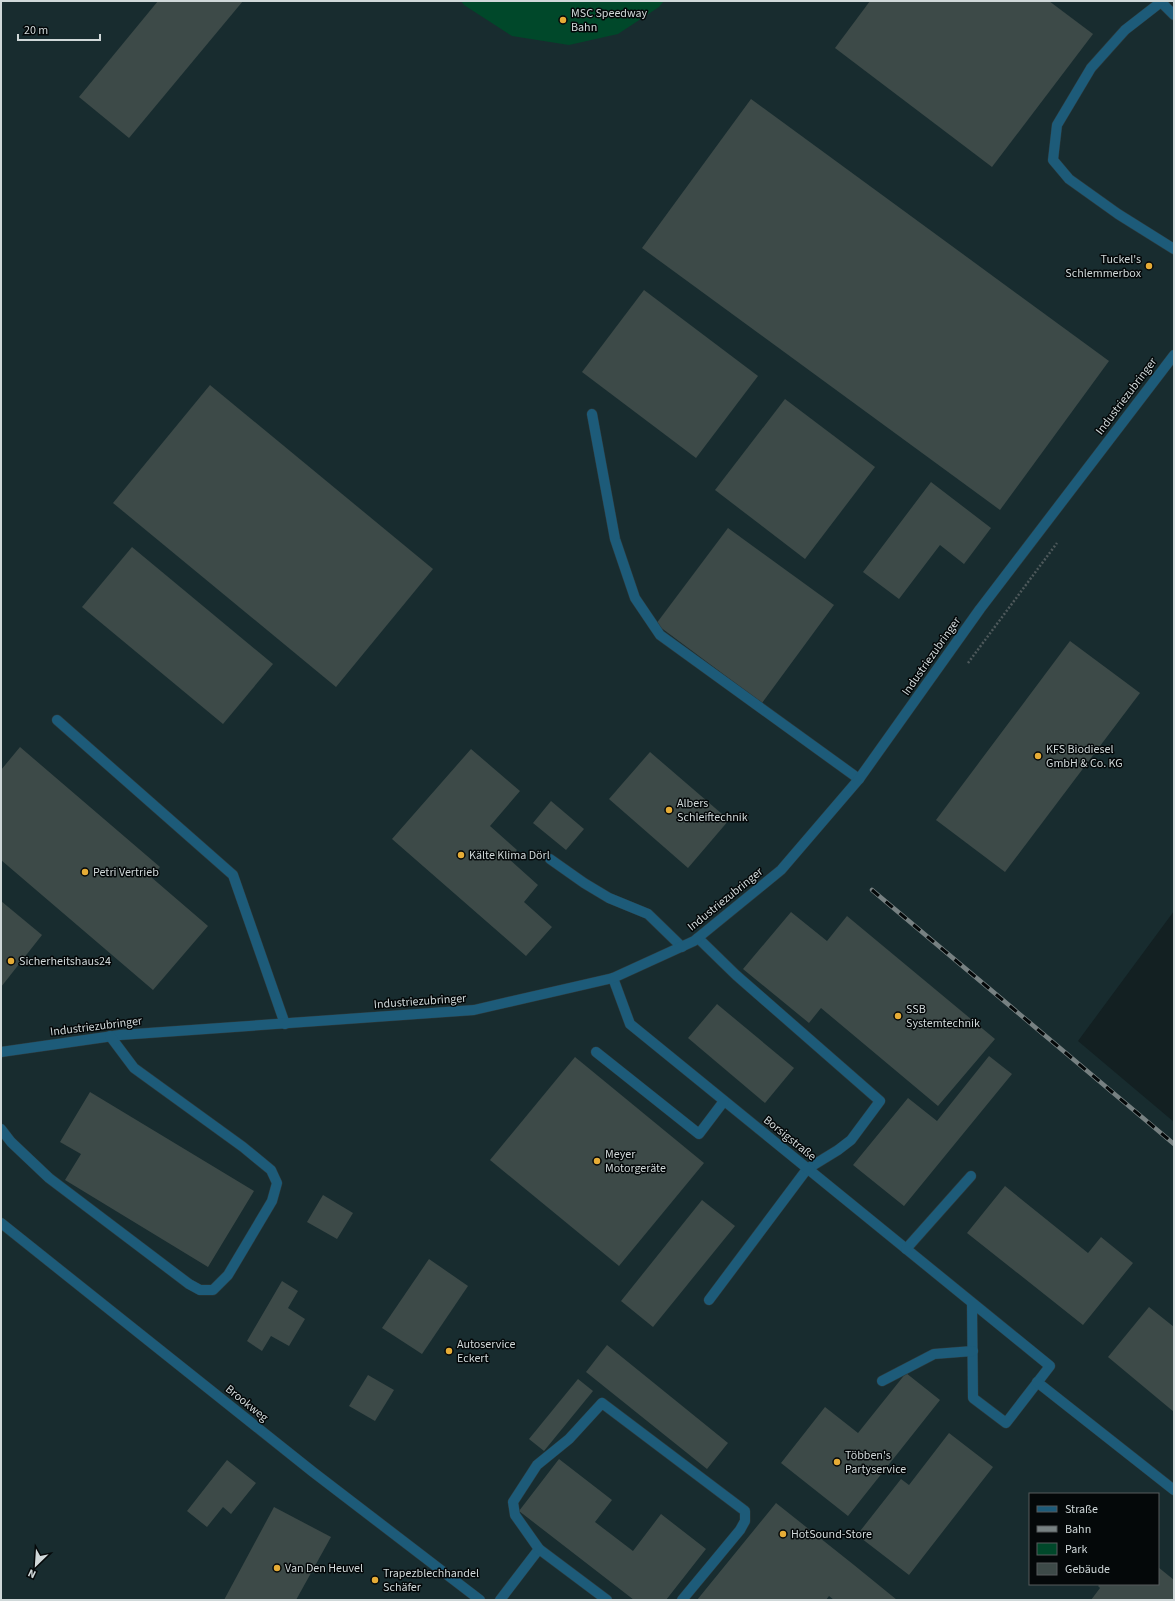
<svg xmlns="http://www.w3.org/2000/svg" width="1175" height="1601" viewBox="0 0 1175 1601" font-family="'Source Sans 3',sans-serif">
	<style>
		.built { fill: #182c2f; fill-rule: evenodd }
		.green { fill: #00482a }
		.building { fill: #3d4a48 }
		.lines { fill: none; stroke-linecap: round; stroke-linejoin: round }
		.minor-casing { stroke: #2d3a3c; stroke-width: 11 }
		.path { stroke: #4e595b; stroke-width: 2.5; stroke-dasharray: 2 2; stroke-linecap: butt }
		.minor { stroke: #1d5b79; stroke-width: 10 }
		.rail-casing { stroke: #778182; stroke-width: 4.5 }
		.rail { stroke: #040809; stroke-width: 3; stroke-dasharray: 9; stroke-linecap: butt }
		.poi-dot { fill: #e6ac36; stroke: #040809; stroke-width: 1.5 }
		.labels { text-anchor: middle; stroke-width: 3; stroke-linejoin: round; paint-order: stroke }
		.poi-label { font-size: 12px; fill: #d0d8d9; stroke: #040809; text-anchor: start }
		.street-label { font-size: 12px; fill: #d0d8d9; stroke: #040809 }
	</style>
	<rect width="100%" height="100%" fill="#132022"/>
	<path class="built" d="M1,1H1174V911L1078,1041L1174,1122V1600H1ZM1030,1494H1158V1584H1030Z"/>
	<path class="green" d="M461,1H664L659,7L618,34L569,45L512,36L464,5Z"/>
	<g class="building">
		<path d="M158,1H243L129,138L79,97Z"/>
		<path d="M870,1H1049L1093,34L992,167L835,48Z"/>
		<path d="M751,99L1109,361L1000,510L642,248Z"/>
		<path d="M644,290L758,376L696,458L582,372Z"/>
		<path d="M210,385L433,569L336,687L113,503Z"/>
		<path d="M785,399L875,467L805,559L715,490Z"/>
		<path d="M931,482L991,528L964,564L940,545L899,599L863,572Z"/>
		<path d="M728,528L834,605L762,703L656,624Z"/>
		<path d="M132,547L273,664L223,724L82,607Z"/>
		<path d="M1070,641L1140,693L1005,872L936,820Z"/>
		<path d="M20,747L160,867L151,877L208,926L153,990L1,860V770Z"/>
		<path d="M471,749L520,791L490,826L517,850L509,859L538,885L524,902L552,927L526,956L392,839Z"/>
		<path d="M650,752L729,820L688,868L609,799Z"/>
		<path d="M551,801L584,829L566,850L533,823Z"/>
		<path d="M1,901L42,935L1,987Z"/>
		<path d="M791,912L827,941L847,916L995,1039L938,1106L821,1008L809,1023L743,969Z"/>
		<path d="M717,1004L794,1068L765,1103L688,1038Z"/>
		<path d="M989,1056L1012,1074L904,1206L853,1165L908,1098L937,1121Z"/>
		<path d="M575,1057L704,1163L619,1266L490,1160Z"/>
		<path d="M90,1092L254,1191L208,1267L65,1180L81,1154L60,1142Z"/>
		<path d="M1005,1186L1088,1253L1101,1237L1133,1263L1083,1325L967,1233Z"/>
		<path d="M323,1195L353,1213L337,1239L307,1222Z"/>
		<path d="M702,1200L735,1226L653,1327L621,1301Z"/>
		<path d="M429,1259L468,1286L422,1354L382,1328Z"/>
		<path d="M282,1281L298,1291L288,1308L305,1319L289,1346L271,1336L262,1351L247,1341Z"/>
		<path d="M1149,1307L1174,1327V1412L1108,1357Z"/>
		<path d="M607,1345L728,1443L707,1469L586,1372Z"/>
		<path d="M906,1373L940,1400L848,1516L781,1463L825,1407L858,1433Z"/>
		<path d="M368,1375L394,1390L375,1421L349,1406Z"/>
		<path d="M578,1379L593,1391L544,1451L529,1439Z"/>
		<path d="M949,1433L993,1467L909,1575L857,1535L901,1479L909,1485Z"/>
		<path d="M559,1459L612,1500L595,1522L633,1551L661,1514L706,1549L666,1600H634L519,1511Z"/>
		<path d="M227,1460L256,1483L231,1514L223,1507L207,1527L187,1511Z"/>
		<path d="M776,1503L854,1565L897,1600H834L829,1596L826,1600H697Z"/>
		<path d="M274,1507L331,1537L296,1600H224Z"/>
		<path d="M1158,1567L1174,1580V1597L1172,1600H1091L1100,1588L1098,1586L1100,1584H1158Z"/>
	</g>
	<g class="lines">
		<defs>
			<g id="minor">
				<path d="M1160,1L1174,15"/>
				<path d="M1161,2L1125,30L1091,68L1057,125L1053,160L1069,179L1118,214L1174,249"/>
				<path d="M592,414L615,539L635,598L660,635L859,779"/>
				<path d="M57,720L233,875L285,1024"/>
				<path d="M550,859L584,883L609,898L648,914L682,947"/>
				<path d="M698,938L736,975L880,1101L851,1140L838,1150L807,1169L709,1300"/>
				<path d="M613,978L630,1024L1050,1366L1006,1423L973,1398L972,1304"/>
				<path d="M1,1052L120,1035L474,1010L613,978L694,941L781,870L859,779L980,609L1174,355"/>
				<path d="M596,1052L699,1134L724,1101"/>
				<path d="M1,1129L11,1142L49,1178L189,1284L200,1290H213L228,1275L272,1201L277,1183L271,1170L243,1147L134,1068L110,1036"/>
				<path d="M1,1223L313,1472L480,1600"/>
				<path d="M906,1249L971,1176"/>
				<path d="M882,1381L934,1354L973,1351"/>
				<path d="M1037,1382L1174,1490"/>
				<path d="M500,1600L539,1549"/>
				<path d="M607,1600L539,1549L515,1515L513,1502L537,1465L569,1439L602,1403L745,1511V1521L740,1530L682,1600"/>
			</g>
		</defs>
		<use href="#minor" class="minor-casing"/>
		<path class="path" d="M968,663L1057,543"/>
		<use href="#minor" class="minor"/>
		<defs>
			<path id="rail" d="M872,890L1174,1144"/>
		</defs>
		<use href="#rail" class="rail-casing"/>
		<use href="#rail" class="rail"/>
	</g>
	<g class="poi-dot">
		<circle cx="563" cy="20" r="4"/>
		<circle cx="1149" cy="266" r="4"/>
		<circle cx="1038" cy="756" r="4"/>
		<circle cx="669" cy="810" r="4"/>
		<circle cx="461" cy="855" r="4"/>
		<circle cx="85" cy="872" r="4"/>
		<circle cx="11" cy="961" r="4"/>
		<circle cx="898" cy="1016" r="4"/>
		<circle cx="597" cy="1161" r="4"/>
		<circle cx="449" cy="1351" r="4"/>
		<circle cx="837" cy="1462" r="4"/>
		<circle cx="783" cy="1534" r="4"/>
		<circle cx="277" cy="1568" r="4"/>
		<circle cx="375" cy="1580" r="4"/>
	</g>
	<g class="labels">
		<g class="poi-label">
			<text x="571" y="17">MSC Speedway<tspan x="571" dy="14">Bahn</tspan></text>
			<text x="1141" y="263" text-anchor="end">Tuckel's<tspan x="1141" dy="14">Schlemmerbox</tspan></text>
			<text x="1046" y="753">KFS Biodiesel<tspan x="1046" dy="14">GmbH &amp; Co. KG</tspan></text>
			<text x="677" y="807">Albers<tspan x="677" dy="14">Schleiftechnik</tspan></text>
			<text x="469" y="859">Kälte Klima Dörl</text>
			<text x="93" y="876">Petri Vertrieb</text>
			<text x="19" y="965">Sicherheitshaus24</text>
			<text x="906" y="1013">SSB<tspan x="906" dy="14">Systemtechnik</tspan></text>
			<text x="605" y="1158">Meyer<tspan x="605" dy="14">Motorgeräte</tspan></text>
			<text x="457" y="1348">Autoservice<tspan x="457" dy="14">Eckert</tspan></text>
			<text x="845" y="1459">Többen's<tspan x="845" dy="14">Partyservice</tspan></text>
			<text x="791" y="1538">HotSound-Store</text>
			<text x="285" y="1572">Van Den Heuvel</text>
			<text x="383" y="1577">Trapezblechhandel<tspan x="383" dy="14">Schäfer</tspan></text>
		</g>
		<g class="street-label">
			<text transform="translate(1126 396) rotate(-53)" y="4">Industriezubringer</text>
			<text transform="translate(931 656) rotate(-55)" y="4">Industriezubringer</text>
			<text transform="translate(725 899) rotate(-39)" y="4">Industriezubringer</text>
			<text transform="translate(420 1001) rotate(-4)" y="4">Industriezubringer</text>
			<text transform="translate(96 1026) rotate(-7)" y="4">Industriezubringer</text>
			<text transform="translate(790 1138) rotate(39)" y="4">Borsigstraße</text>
			<text transform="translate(247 1403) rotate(39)" y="4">Brookweg</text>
		</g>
	</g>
	<rect width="1175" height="1601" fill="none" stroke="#d0d8d9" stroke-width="4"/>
	<rect x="1029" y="1493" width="130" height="92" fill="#040809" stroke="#565b5c"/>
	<rect x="1037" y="1506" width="20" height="6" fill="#1d5b79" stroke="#565b5c"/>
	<text x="1065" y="1513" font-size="12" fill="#d0d8d9">Straße</text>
	<rect x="1037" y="1526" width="20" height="6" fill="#778182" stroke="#565b5c"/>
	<text x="1065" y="1533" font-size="12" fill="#d0d8d9">Bahn</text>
	<rect x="1037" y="1543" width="20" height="12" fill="#00482a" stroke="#565b5c"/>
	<text x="1065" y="1553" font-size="12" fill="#d0d8d9">Park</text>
	<rect x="1037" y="1563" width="20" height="12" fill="#3d4a48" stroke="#565b5c"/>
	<text x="1065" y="1573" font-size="12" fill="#d0d8d9">Gebäude</text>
	<g transform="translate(36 1565) rotate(205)" stroke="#040809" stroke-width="3" paint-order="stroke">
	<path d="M0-3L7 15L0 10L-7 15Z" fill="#d0d8d9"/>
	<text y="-6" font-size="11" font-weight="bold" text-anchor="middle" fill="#d0d8d9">N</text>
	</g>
	<path d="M18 34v6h82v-6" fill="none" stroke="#d0d8d9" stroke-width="2"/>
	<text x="24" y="34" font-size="12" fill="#d0d8d9" stroke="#040809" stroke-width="3" paint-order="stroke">20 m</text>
</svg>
